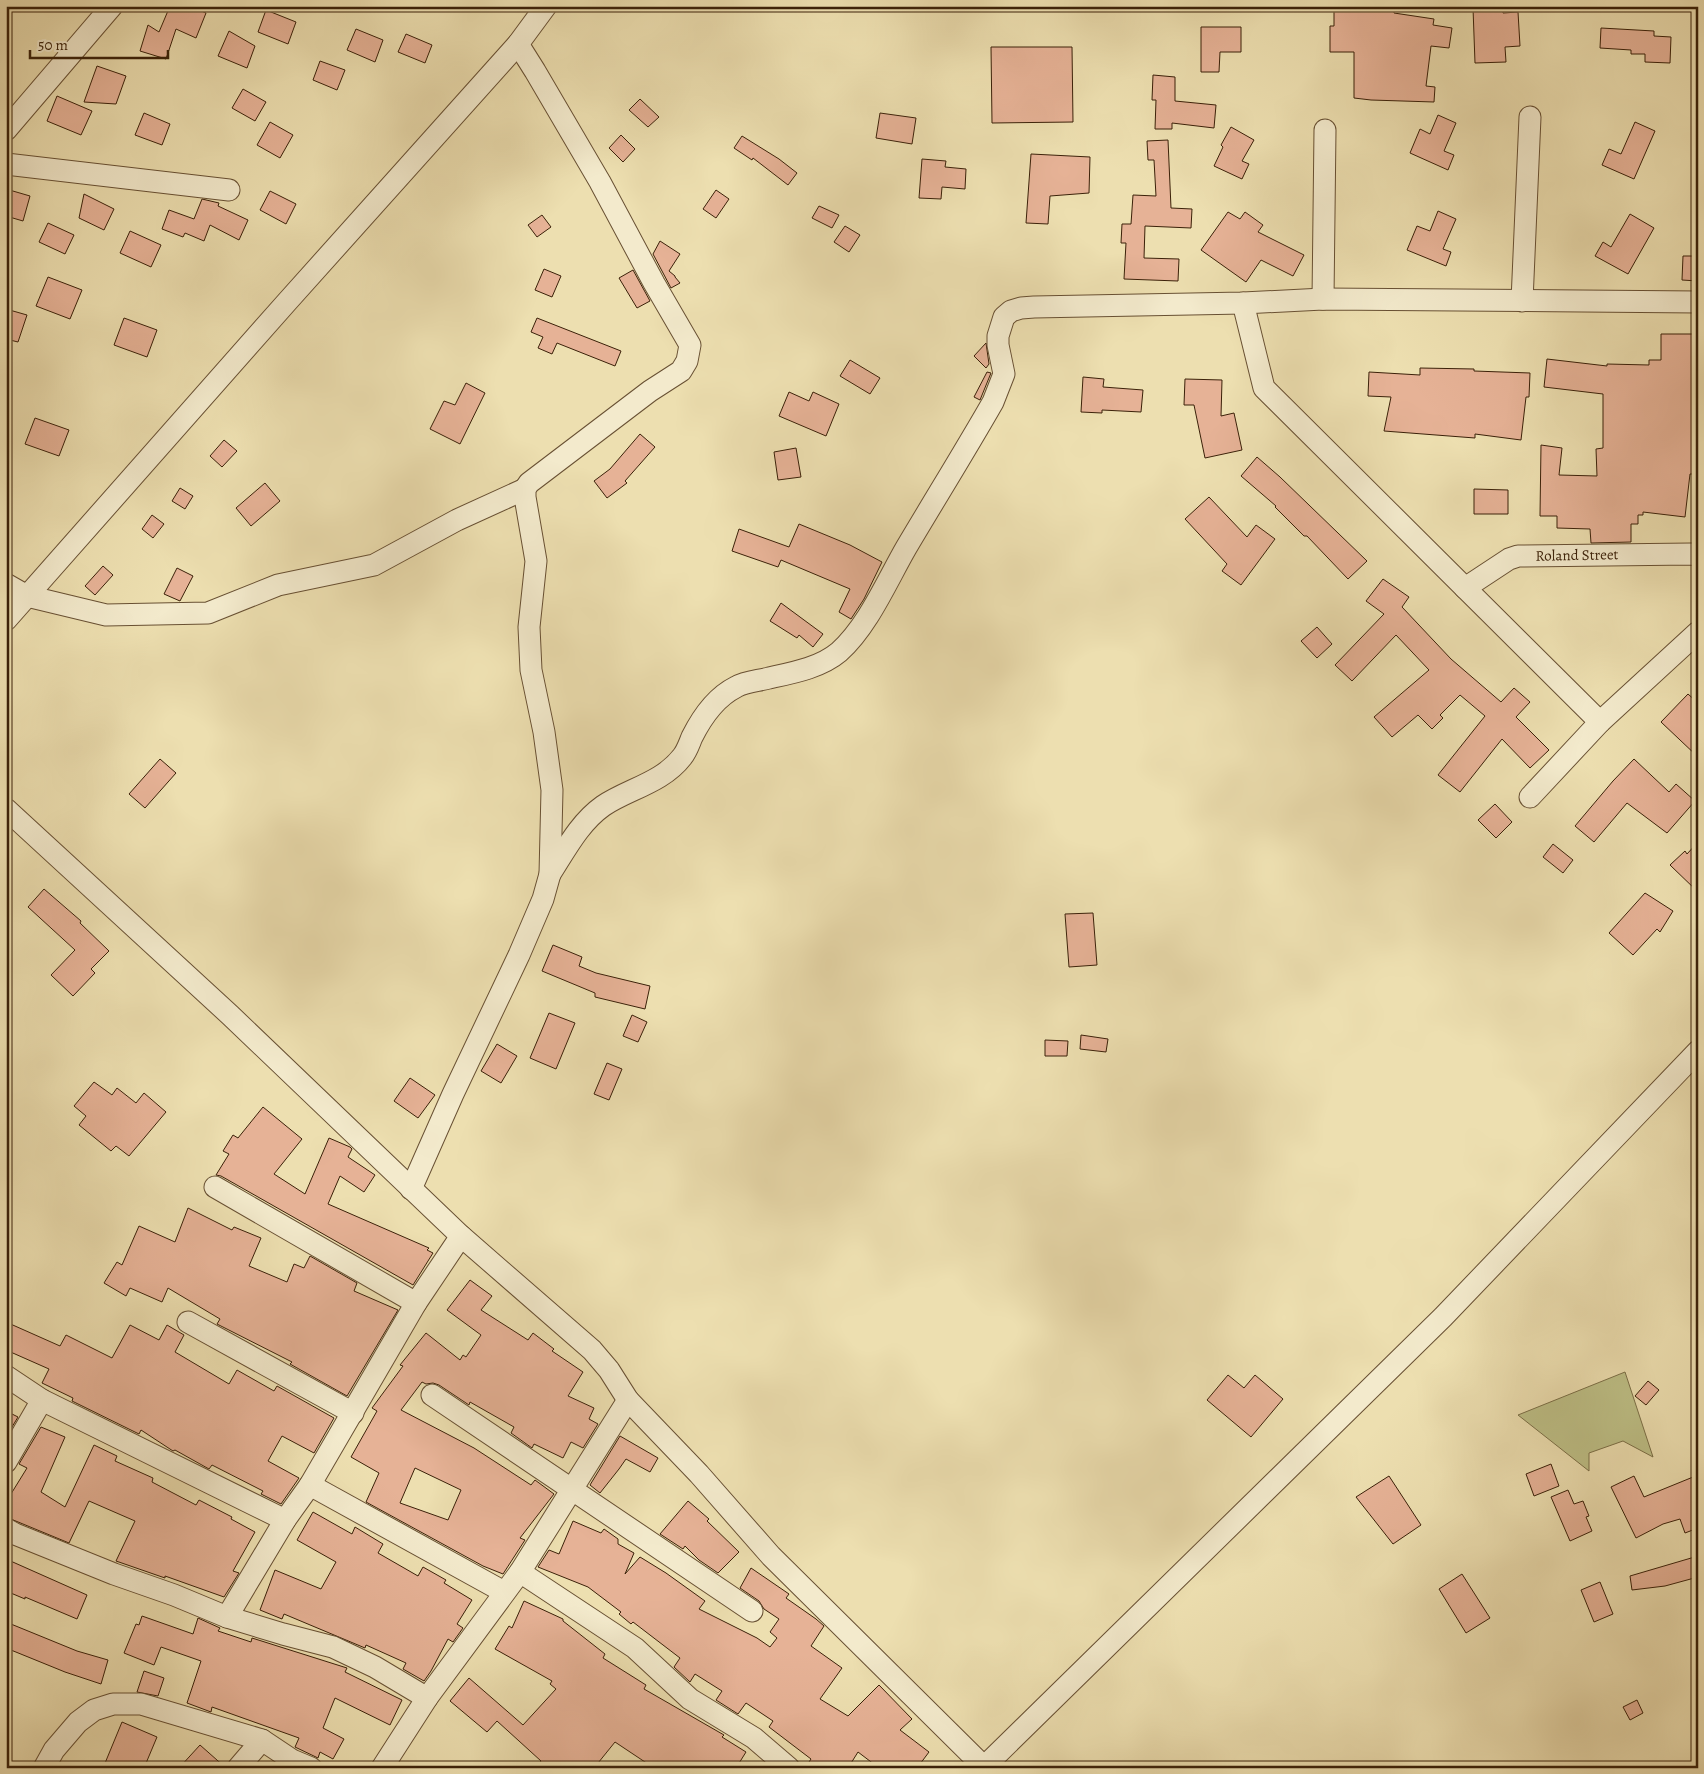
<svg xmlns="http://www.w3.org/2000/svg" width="1704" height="1774" viewBox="0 0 1704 1774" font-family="Alegreya,serif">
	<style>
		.green { fill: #bec087; stroke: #7c7048 }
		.building { fill: #e6b296; stroke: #3b2109; fill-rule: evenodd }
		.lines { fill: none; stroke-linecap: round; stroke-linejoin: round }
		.minor-casing { stroke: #685033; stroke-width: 23 }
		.minor { stroke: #f3eacc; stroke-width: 21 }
		.labels { text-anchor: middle; stroke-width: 4; stroke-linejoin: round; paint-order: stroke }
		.street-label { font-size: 15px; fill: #3b2109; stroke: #f3eacc }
	</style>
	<rect width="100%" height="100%" fill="#eddfb0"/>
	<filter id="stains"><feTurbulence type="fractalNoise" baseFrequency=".004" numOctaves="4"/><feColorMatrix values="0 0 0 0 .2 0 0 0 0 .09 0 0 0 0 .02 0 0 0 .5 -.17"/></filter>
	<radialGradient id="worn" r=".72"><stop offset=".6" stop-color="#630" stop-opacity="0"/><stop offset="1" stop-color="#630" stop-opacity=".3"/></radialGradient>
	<path class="green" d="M1625,1372L1653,1457L1623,1441L1589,1453V1471L1518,1415Z"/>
	<g class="building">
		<path d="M170,6H190L206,13L196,38L176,29L166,59L140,51L148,25L159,32Z"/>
		<path d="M1334,6H1394V13L1434,19L1433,25L1452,28L1449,48L1431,46L1426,86L1435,87L1434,102L1371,100L1354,98V52H1330V26H1334Z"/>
		<path d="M1503,7V13L1518,12L1520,46L1505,47L1506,62L1475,63L1473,8Z"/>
		<path d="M266,10L296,22L288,44L258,32Z"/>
		<path d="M1201,27H1241V52H1220L1219,72H1201Z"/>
		<path d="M1601,28L1654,31V36L1671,37L1670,63L1645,62V54H1631V50L1600,48Z"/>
		<path d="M356,29L383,40L375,62L347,50Z"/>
		<path d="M229,31L255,46L247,68L218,56Z"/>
		<path d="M406,34L432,45L425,63L398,52Z"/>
		<path d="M991,47H1072L1073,122L992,123Z"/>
		<path d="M320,61L345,70L337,90L313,80Z"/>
		<path d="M97,66L126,76L116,104L84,102Z"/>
		<path d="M1153,75L1175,77V101L1216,105L1214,128L1172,123V129H1155L1156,100H1152Z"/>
		<path d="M243,89L266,102L255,121L232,108Z"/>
		<path d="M57,96L92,111L81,135L47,121Z"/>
		<path d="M640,99L659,117L648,127L629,110Z"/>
		<path d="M144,113L170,124L162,145L135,135Z"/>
		<path d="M880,113L916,118L912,144L876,138Z"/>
		<path d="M1438,115L1456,123L1444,151L1454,155L1448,170L1410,153L1420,129L1430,134Z"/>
		<path d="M270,122L293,135L280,158L257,145Z"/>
		<path d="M1635,122L1655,131L1634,179L1602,165L1609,149L1621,154Z"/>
		<path d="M1231,127L1254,140L1242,161L1249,164L1242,179L1214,166L1223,147L1221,145Z"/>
		<path d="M621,135L635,149L623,162L609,148Z"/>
		<path d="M742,136L779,159L797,173L788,185L753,158L752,160L734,148Z"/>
		<path d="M1168,140L1171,208L1192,209L1191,228L1145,226L1144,258L1179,259L1178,281L1124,279L1126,243H1121L1122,224H1131L1133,195L1156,196L1154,160H1148L1147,141Z"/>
		<path d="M1031,154L1090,157L1089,193L1050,196L1048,224L1026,223Z"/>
		<path d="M922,159L946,161L945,167L966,169L965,189L942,187L941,199L919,198Z"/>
		<path d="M6,189L30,196L23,221L6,216Z"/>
		<path d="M716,190L729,199L716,218L703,209Z"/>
		<path d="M270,191L296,204L286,224L260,210Z"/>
		<path d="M84,194L114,209L104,230L79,218Z"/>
		<path d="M202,199L219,203L218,206L248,220L239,240L210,225L204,241L185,233L183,237L162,229L169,210L194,219Z"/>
		<path d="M819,206L839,215L832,228L812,218Z"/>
		<path d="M1438,211L1456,219L1443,249L1451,252L1446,266L1407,250L1417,226L1430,231Z"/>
		<path d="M1228,212L1240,219L1245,212L1263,225L1258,232L1304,255L1293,276L1261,260L1246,282L1201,250Z"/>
		<path d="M1630,214L1654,228L1628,274L1595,256L1603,242L1611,247Z"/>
		<path d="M542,215L551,227L537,237L528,225Z"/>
		<path d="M48,223L74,235L65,254L39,242Z"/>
		<path d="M845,226L860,235L849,252L834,242Z"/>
		<path d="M130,231L161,245L151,267L120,253Z"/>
		<path d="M660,241L680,254L669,271L675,276V277L680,283L671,288L653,254Z"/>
		<path d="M1683,256H1698V281L1682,280Z"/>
		<path d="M544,269L561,276L552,297L535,290Z"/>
		<path d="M633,270L650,301L637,308L619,278Z"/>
		<path d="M48,277L82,290L70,319L36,306Z"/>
		<path d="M6,309L27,315L18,342L6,339Z"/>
		<path d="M124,318L157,330L147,357L114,345Z"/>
		<path d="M537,318L621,351L615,366L557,343L552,354L538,348L543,337L531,332Z"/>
		<path d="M1661,334H1695L1694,365H1698L1696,401H1698V474H1690L1685,517L1643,512V515H1638V524H1631V542L1591,543L1590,529L1557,528V516H1540L1541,445L1562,448L1559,475L1597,476L1596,449L1603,448V394L1544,387L1547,359L1607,366V364L1649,365V360H1661Z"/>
		<path d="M986,343L989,364L986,368L974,356Z"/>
		<path d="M850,360L880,378L870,394L840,376Z"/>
		<path d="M1420,368L1474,369V371L1530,373L1529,397H1526L1521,440L1475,434V438L1384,431L1391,397L1368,396L1369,372L1420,375Z"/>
		<path d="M987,372L991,373L980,400L974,397Z"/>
		<path d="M1083,377L1104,379L1103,387L1143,390L1141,412L1102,410V413L1081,412Z"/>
		<path d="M1185,379L1222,380L1221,416L1234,413L1242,450L1205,458L1194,405H1184Z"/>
		<path d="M466,383L485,393L460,444L430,429L444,401L455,405Z"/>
		<path d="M789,392L809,401L813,392L839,404L826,436L779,416Z"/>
		<path d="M35,418L69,430L59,456L25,444Z"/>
		<path d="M640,434L655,447L625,481L627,483L607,498L594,481L610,469Z"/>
		<path d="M224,440L237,451L222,467L210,456Z"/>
		<path d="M796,448L801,477L778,480L774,452Z"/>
		<path d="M1257,457L1280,477L1367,561L1348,579L1307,536H1304L1275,507L1276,506L1241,476Z"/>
		<path d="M265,483L280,501L251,526L236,508Z"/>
		<path d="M180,488L193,496L185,509L172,501Z"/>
		<path d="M1474,489L1508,490V514H1474Z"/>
		<path d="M1209,497L1247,537L1256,525L1275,539L1241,585L1222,571L1227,564L1185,519Z"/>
		<path d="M152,515L164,524L153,538L142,529Z"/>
		<path d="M799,524L850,545L882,562L864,599L851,619L839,612L850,589L781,560L778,567L732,551L739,529L789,547Z"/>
		<path d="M103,566L113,575L95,595L85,586Z"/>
		<path d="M177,568L193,576L180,601L164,594Z"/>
		<path d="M1383,579L1409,597L1402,607L1451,659L1501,702L1514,688L1530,702L1516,717L1549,750L1530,768L1502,739L1460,792L1438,775L1485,716L1460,695L1440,715L1443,718L1432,729L1418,715L1392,737L1374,717L1429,670L1396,635L1352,681L1335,665L1384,614L1366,601Z"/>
		<path d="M781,603L823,634L813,647L799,635L797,638L770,621Z"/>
		<path d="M1317,627L1332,644L1317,658L1301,641Z"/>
		<path d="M1688,694L1698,703V757L1661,722Z"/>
		<path d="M160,759L176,773L145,808L129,794Z"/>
		<path d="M1634,759L1669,792L1676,784L1695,801L1667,833L1627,803L1594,842L1575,826L1613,781Z"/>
		<path d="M1495,804L1512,822L1496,838L1478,820Z"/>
		<path d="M1698,842V892L1670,865L1685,851L1687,854Z"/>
		<path d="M1553,844L1573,860L1563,873L1543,857Z"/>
		<path d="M44,889L81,921L80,923L109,951L91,969L95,973L73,996L51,975L75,950L28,907Z"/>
		<path d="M1645,893L1673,911L1660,932L1657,929L1633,955L1609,933Z"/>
		<path d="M1093,913L1097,965L1069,967L1065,914Z"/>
		<path d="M553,945L582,957L579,966L596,973L650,986L645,1009L595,997V993L542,971Z"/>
		<path d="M549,1013L575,1023L556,1069L530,1058Z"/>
		<path d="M632,1015L647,1022L638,1042L623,1036Z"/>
		<path d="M1081,1035L1108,1039L1106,1052L1080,1049Z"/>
		<path d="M1045,1040L1068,1041L1067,1056H1045Z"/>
		<path d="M497,1044L517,1056L501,1083L481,1071Z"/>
		<path d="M607,1063L622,1069L609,1100L594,1094Z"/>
		<path d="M410,1078L435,1095L418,1118L394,1101Z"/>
		<path d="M94,1082L112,1095L117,1088L136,1103L144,1093L166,1112L129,1156L116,1146L111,1151L79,1125L86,1116L74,1106Z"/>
		<path d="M263,1107L302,1139L274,1174L305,1194L329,1138L350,1147L352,1149L348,1157L375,1175L364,1192L340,1176L328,1204L429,1248L427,1250L433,1253L413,1285L221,1176L216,1175L229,1154L223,1151L233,1135L238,1138Z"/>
		<path d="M188,1208L232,1230L234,1227L261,1238L249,1266L287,1282L294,1264L304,1268L310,1256L357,1283L354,1291L398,1310L347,1396L290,1364L292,1362L217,1324L220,1319L168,1288L162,1302L130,1288L126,1296L104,1283L117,1262L122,1265L139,1226L175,1242Z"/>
		<path d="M470,1280L492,1296L481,1310L528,1340L533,1333L554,1349L552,1351L583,1372L568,1396L594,1408L589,1419L598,1424L583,1448L571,1442L563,1458L534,1444L532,1448L511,1433L514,1427L470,1402L469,1405L439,1385L433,1383L426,1384L422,1382L401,1410L474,1448L531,1485L535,1480L554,1494L520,1538L525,1540L503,1574L483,1566L366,1502L379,1473L351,1457L377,1411L372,1408L403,1366L400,1365L426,1333L460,1360L463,1355L466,1357L481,1335L447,1310ZM415,1468L461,1490L448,1520L400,1503Z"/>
		<path d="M6,1322L60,1346L66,1335L112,1358L130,1325L159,1340L167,1325L184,1335L175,1352L229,1384L237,1370L274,1391L277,1386L334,1418L314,1453L282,1436L268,1461L299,1478L281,1504L261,1494L263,1491L212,1465L209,1469L175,1450L173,1451L141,1430L139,1434L72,1401L73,1398L42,1383L49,1369L6,1350Z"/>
		<path d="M1228,1375L1244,1388L1255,1375L1283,1399L1251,1437L1207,1400Z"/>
		<path d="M1648,1381L1659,1390L1646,1405L1635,1396Z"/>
		<path d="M6,1411L18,1417L6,1437Z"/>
		<path d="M41,1427L65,1437L41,1492L65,1507L94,1445L117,1456L115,1461L153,1478L152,1482L196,1505L199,1500L232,1517L231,1519L255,1532L233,1571L239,1573L224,1597L165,1576V1578L116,1561L135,1521L89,1501L69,1543L6,1517V1502L27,1468L19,1464Z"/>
		<path d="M620,1436L658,1458L650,1472L626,1459L619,1469L600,1493L590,1485Z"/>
		<path d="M1551,1464L1559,1486L1534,1496L1526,1474Z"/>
		<path d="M1698,1475V1528L1685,1533L1680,1519L1663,1524L1636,1538L1611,1487L1634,1476L1644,1497Z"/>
		<path d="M1389,1476L1421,1525L1393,1544L1356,1497Z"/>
		<path d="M1568,1490L1574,1504L1583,1501L1589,1516L1586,1517L1592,1531L1570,1541L1551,1497Z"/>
		<path d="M688,1501L709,1519L707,1521L739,1552L718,1573L699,1560L685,1546L683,1549L660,1534Z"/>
		<path d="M313,1512L352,1534L355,1527L383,1544L378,1553L418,1576L423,1567L446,1580L444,1583L472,1600L457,1624L463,1628L453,1642L448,1639L431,1671L424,1681L403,1669L406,1663L366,1645L365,1648L284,1614L282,1619L260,1610L275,1570L321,1589L336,1562L297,1540Z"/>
		<path d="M573,1521L601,1533L604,1529L618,1539V1544L634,1553L625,1574L640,1557L666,1573L705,1601L699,1609L757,1638L770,1647L777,1638L770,1632L779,1619L764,1609L759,1601L740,1588L751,1568L789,1594L786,1598L816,1619L824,1626L811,1646L842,1668L820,1699L848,1716L879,1685L912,1719L900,1730L929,1752L917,1768H879L858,1752L848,1768H805L811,1759L769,1727L773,1721L746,1703L738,1714L716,1700L722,1691L695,1674L690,1682L674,1667L680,1658L633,1622L631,1624L619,1614L621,1612L588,1587L538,1567L549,1550L559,1554Z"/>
		<path d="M1698,1556V1577L1665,1586L1632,1590L1630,1576Z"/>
		<path d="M6,1559L87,1595L77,1619L25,1597V1599L6,1591Z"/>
		<path d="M1462,1574L1490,1618L1466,1633L1439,1589Z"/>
		<path d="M1600,1582L1613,1614L1594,1622L1581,1590Z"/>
		<path d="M524,1601L563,1619V1621L605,1654L603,1658L646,1685L644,1689L724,1735L722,1737L746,1752L736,1768H654L615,1742L594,1768H536L541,1761L497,1721L487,1732L450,1701L469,1678L523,1725L556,1689L550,1684L552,1681L495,1649L509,1626L512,1628Z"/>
		<path d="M142,1616L193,1634L198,1618L220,1628L218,1631L251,1642L252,1638L347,1668L345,1672L402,1700L390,1725L335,1698L323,1728L344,1739L333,1759L320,1752L318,1758L295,1747L299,1738L212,1707L211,1712L187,1703L201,1661L161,1647L154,1665L124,1653L136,1624L139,1625Z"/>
		<path d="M6,1622L77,1651L108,1660L101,1684L65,1672L6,1648Z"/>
		<path d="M144,1671L164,1678L158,1696L137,1692Z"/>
		<path d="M1637,1700L1643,1713L1630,1720L1623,1707Z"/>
		<path d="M122,1722L157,1737L144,1768H103Z"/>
		<path d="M200,1745L226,1768H179Z"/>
	</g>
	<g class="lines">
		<defs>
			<g id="minor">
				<path d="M6,130L112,6"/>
				<path d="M6,164L229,190"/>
				<path d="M1323,299L1325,130"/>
				<path d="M1522,301L1530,117"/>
				<path d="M1243,303L1264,388L1600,722"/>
				<path d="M6,584L27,596L106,615L208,613L278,585L374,565L457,520L525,489"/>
				<path d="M1465,588L1509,559L1518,556L1691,554L1698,555"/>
				<path d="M6,620L286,303L518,44L546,6"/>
				<path d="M1530,797L1600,722L1698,632"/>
				<path d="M6,809L230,1015L461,1236L592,1350L609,1370L628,1400L699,1474L771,1556L985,1768"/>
				<path d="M550,874C565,851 579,823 603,806C628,789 662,783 682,757C687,751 689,744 692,737C702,717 716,697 736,687C746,681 758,681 769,678C792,673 820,668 839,652C868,626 887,581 906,548C935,499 965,451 993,402L1004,374L998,345V336L1004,317L1011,311L1021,308L1034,307L1243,303L1323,299L1698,302"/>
				<path d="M215,1187L416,1303"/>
				<path d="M411,1189L453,1094L519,955L543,899L550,874L552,790L544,732L531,670L529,627L536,561L525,497V489L529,483L650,391L681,371L687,361L690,345L654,283L600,182L535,71L518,44"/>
				<path d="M188,1322L353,1413"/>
				<path d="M6,1376L42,1400L285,1520"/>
				<path d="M432,1395L752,1611"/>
				<path d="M6,1462L42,1400"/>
				<path d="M310,1485L504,1592"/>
				<path d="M6,1529L15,1534L114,1574L174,1595L227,1617L283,1634L333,1647L375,1667L427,1698L382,1768"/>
				<path d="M520,1572L635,1648L690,1699L754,1738L789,1768"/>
				<path d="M227,1617L285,1520L310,1485L416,1303L461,1236"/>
				<path d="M427,1698L520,1572L628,1400"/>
				<path d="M44,1768L54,1750L78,1722L94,1710L113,1704H141L262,1740L292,1760L311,1768"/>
				<path d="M238,1768L262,1740"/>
				<path d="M983,1768L1443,1317L1698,1051"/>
			</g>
		</defs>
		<use href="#minor" class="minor-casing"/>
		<use href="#minor" class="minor"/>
	</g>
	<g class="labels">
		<g class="street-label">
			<text transform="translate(1577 555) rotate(-1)" y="5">Roland Street</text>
		</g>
	</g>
	<rect width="1704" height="1774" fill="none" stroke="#eddfb0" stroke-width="25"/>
	<rect x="8" y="8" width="1689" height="1759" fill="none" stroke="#3b2109" stroke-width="2.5"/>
	<rect x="12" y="12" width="1679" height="1749" fill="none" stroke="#3b2109"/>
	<path d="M30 50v8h138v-8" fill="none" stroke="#3b2109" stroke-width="2.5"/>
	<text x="38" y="50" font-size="15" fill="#3b2109" stroke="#f3eacc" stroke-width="4" paint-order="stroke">50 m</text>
	<rect width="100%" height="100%" filter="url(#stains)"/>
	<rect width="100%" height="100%" fill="url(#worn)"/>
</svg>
